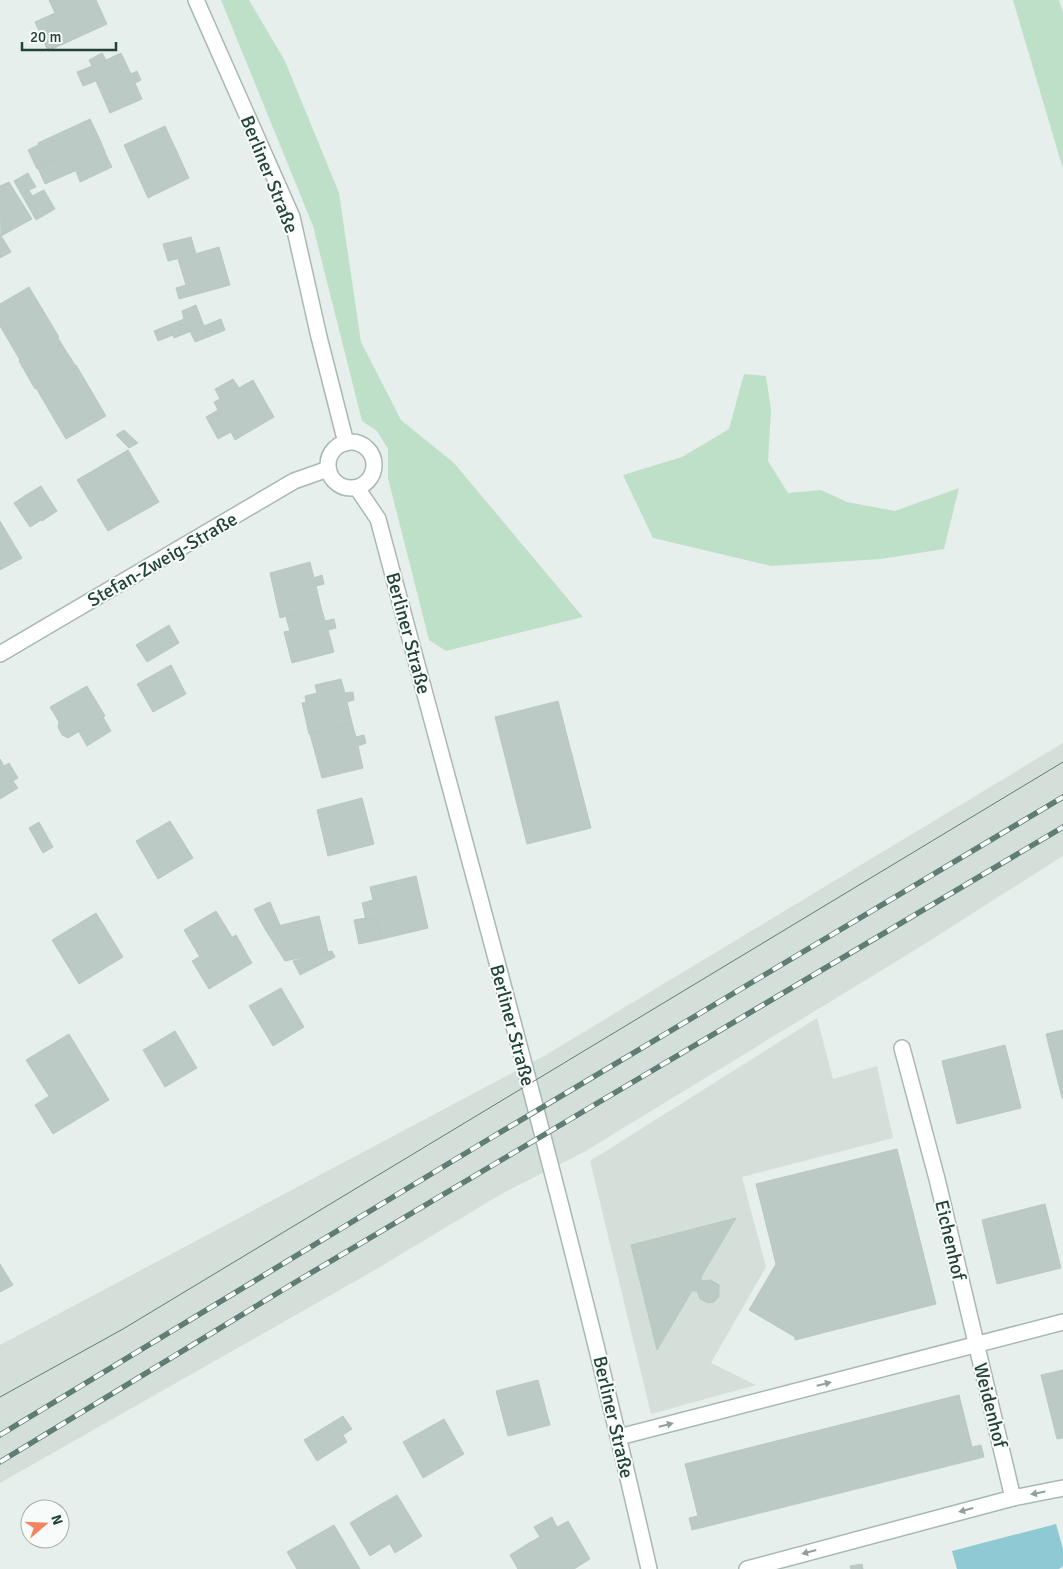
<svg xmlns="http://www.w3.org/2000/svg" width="1063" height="1569" viewBox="0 0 1063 1569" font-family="Signika,sans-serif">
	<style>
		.built { fill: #d4dfda }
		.green { fill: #bfe0c8 }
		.water { fill: #8ec9d4 }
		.building { fill: #bbcac4; stroke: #b8c9c2 }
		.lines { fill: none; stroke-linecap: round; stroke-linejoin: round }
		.minor-casing { stroke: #a8b8b2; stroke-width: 18 }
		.minor { stroke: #fff; stroke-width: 15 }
		.tram { stroke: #5f7d75; stroke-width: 1 }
		.rail-casing { stroke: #5f7d75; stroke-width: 5.5 }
		.rail { stroke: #f7fbf9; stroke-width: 4; stroke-dasharray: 11; stroke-linecap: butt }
		.oneway { fill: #92a09c }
		.labels { text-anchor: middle; stroke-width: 4; stroke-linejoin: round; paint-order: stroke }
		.street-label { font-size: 19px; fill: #24423a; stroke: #f7fbf9 }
	</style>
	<rect width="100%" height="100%" fill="#e6efeb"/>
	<g class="built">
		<path d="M1063,743V856L915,950L584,1152L503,1193L368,1274L0,1483V1345L544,1056Z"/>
		<path d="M817,1018L833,1079L877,1066L893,1138L742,1177L766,1267L711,1363L756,1385L651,1414L590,1161Z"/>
	</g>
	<g class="green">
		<path d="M221,0H249L285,61L339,193L361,342L401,420L454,463L583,617L446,651L429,640L388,478V449L377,431L362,421L313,226Z"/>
		<path d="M1013,0H1059L1063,13V169Z"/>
		<path d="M744,374L766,376L771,410L768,461L788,493L821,490L847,502L895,511L959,488L944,549L881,559L771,566L653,538L623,475L682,457L729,429Z"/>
	</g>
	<path class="water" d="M1056,1524L1063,1549V1566L1059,1569H957L952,1551Z"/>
	<g class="building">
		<path d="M49,0H96L107,24L48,51L35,22L55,13Z"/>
		<path d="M102,53L106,60L121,53L131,74L137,71L141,80L135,83L142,99L110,113L96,81L83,86L77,72L92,66L89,60Z"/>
		<path d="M90,119L100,140L47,164L38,143Z"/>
		<path d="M165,126L189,178L148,198L124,145Z"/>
		<path d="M100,140L107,157L45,184L38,168Z"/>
		<path d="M38,145L47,164L37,169L28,150Z"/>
		<path d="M107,157L112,167L80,182L76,171Z"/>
		<path d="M28,173L36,187L29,190L32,196L44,190L55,209L36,220L14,181Z"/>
		<path d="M9,182L32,219L1,236L0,186Z"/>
		<path d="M0,234L11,252L0,258Z"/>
		<path d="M191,237L196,254L168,261L163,244Z"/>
		<path d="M219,247L230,285L179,299L176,288L186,285L178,259Z"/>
		<path d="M29,287L59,337L20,360L0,326V304Z"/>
		<path d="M196,305L204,326L174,338L169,325L184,319L182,311Z"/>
		<path d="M221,319L225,330L208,337L204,326Z"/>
		<path d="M169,325L173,335L158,341L154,331Z"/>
		<path d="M204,326L208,337L195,342L190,331Z"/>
		<path d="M58,338L66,351L27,375L19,361Z"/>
		<path d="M66,351L75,365L35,389L27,375Z"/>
		<path d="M76,365L106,416L66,439L36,388Z"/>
		<path d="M233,379L239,388L253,380L274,417L235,440L231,432L218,439L206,417L218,410L214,402L220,399L215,389Z"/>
		<path d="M124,430L138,443L129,448L116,435Z"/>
		<path d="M128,450L159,502L108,531L77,480Z"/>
		<path d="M41,486L57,511L42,521L26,495Z"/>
		<path d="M26,495L41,520L30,527L14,503Z"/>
		<path d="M0,521L22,558L0,570Z"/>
		<path d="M310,562L314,578L322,575L324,584L316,586L321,607L280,618L270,573Z"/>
		<path d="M321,607L325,621L334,619L336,628L328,630L334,652L292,663L284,632L290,631L286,617Z"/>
		<path d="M169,625L179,643L147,662L136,645Z"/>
		<path d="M171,665L186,694L153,712L137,684Z"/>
		<path d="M341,679L345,693L353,692L354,700L347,702L352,723L309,734L302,703L306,702L305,696L317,693L315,685Z"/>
		<path d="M87,686L105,716L68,738L62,735L58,727L59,722L50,707Z"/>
		<path d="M558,701L591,828L527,844L495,717Z"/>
		<path d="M103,717L111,731L87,746L79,732Z"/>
		<path d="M352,723L356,737L364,735L366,743L358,746L363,768L322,778L310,734Z"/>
		<path d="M0,759L4,766L9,763L18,778L13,781L18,788L0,799Z"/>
		<path d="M362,798L374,844L328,856L317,810Z"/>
		<path d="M170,821L193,858L158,879L136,841Z"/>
		<path d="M39,822L53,847L43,853L29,828Z"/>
		<path d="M416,876L428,928L382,939L376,918L366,920L362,903L373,900L370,887Z"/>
		<path d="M270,902L280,925L265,929L254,909Z"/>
		<path d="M216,911L232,937L200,957L184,930Z"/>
		<path d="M96,913L123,957L79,984L52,940Z"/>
		<path d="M319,916L328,952L285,961L265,929Z"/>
		<path d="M366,918V920L376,918L382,939L359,944L354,920Z"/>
		<path d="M236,935L252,963L209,989L192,961Z"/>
		<path d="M332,951L335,957L300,975L293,961Z"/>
		<path d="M281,988L304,1027L273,1046L249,1006Z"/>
		<path d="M1063,1030V1098H1062L1046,1034Z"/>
		<path d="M175,1031L197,1068L165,1087L143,1050Z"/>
		<path d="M69,1034L109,1100L53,1134L35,1105L49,1096L26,1060Z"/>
		<path d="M1005,1045L1021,1108L957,1124L942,1061Z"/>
		<path d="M897,1149L936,1304L795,1340V1337L749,1310L776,1264L756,1184Z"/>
		<path d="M1045,1204L1061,1268L997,1284L982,1220Z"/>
		<path d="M736,1218L701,1277L702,1281L711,1280L719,1285V1297L714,1302L708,1303L700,1299L697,1291H692L657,1350L631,1245Z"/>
		<path d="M0,1264L13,1285L0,1292Z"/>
		<path d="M1063,1370V1438L1057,1439L1041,1375Z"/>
		<path d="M538,1380L550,1425L508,1436L496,1391Z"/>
		<path d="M959,1395L972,1447L981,1445L984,1457L692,1530L689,1518L698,1516L685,1464Z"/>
		<path d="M343,1416L352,1429L343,1435L347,1442L317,1461L304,1440Z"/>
		<path d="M444,1419L464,1454L423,1478L403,1442Z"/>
		<path d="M397,1495L417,1528L386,1546L366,1513Z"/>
		<path d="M366,1513L386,1546L370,1556L350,1523Z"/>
		<path d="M552,1517L557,1527L540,1537L534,1527Z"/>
		<path d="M568,1521L590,1559L574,1569H545L529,1543Z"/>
		<path d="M334,1525L360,1569H297L287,1552Z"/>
		<path d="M417,1528L422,1536L395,1553L390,1544Z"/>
		<path d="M529,1543L545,1569H518L510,1555Z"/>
		<path d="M862,1564L863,1569H851L850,1566Z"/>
	</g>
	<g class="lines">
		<defs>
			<g id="minor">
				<path d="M196,0L292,217L319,337L346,443"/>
				<circle cx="351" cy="465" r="23"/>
				<path d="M357,488L378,519C471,868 569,1216 649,1569"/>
				<path d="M0,654L294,481L328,469"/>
				<path d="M902,1048L937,1179L1013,1498"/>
				<path d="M619,1437L1063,1322"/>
				<path d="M747,1569L1013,1498L1063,1488"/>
			</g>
		</defs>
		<use href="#minor" class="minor-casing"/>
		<use href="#minor" class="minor"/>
		<path class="tram" d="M0,1397L123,1329L1063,762"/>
		<defs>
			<g id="rail">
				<path d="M0,1435L489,1139L1063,797"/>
				<path d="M0,1462L299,1280L1063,827"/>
			</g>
		</defs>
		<use href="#rail" class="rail-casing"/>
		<use href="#rail" class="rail"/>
	</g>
	<defs><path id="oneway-solid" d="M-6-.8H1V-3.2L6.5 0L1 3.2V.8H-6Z" transform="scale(1.25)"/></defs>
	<g class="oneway">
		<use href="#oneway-solid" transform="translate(824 1384) rotate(-14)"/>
		<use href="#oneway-solid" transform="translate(666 1425) rotate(-14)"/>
		<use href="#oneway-solid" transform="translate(1038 1493) rotate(169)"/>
		<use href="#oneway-solid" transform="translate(966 1510) rotate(165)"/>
		<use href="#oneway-solid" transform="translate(809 1552) rotate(165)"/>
	</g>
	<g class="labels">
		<g class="street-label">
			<text transform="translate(270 174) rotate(68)" y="7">Berliner Straße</text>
			<text transform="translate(162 559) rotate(-30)" y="7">Stefan-Zweig-Straße</text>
			<text transform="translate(409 633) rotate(75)" y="7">Berliner Straße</text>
			<text transform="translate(513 1025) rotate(75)" y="7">Berliner Straße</text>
			<text transform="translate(951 1240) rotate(77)" y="7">Eichenhof</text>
			<text transform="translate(991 1405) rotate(76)" y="7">Weidenhof</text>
			<text transform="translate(614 1417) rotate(77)" y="7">Berliner Straße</text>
		</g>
	</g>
	<g transform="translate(45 1524) rotate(71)"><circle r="24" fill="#f7fbf9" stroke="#a3b1ad"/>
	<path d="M0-4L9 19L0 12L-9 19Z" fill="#f4845f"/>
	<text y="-8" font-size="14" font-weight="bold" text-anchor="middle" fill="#24423a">N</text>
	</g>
	<path d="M22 42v8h94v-8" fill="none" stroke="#24423a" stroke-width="2.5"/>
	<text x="30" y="42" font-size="15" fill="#24423a" stroke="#f7fbf9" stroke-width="4" paint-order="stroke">20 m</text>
</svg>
